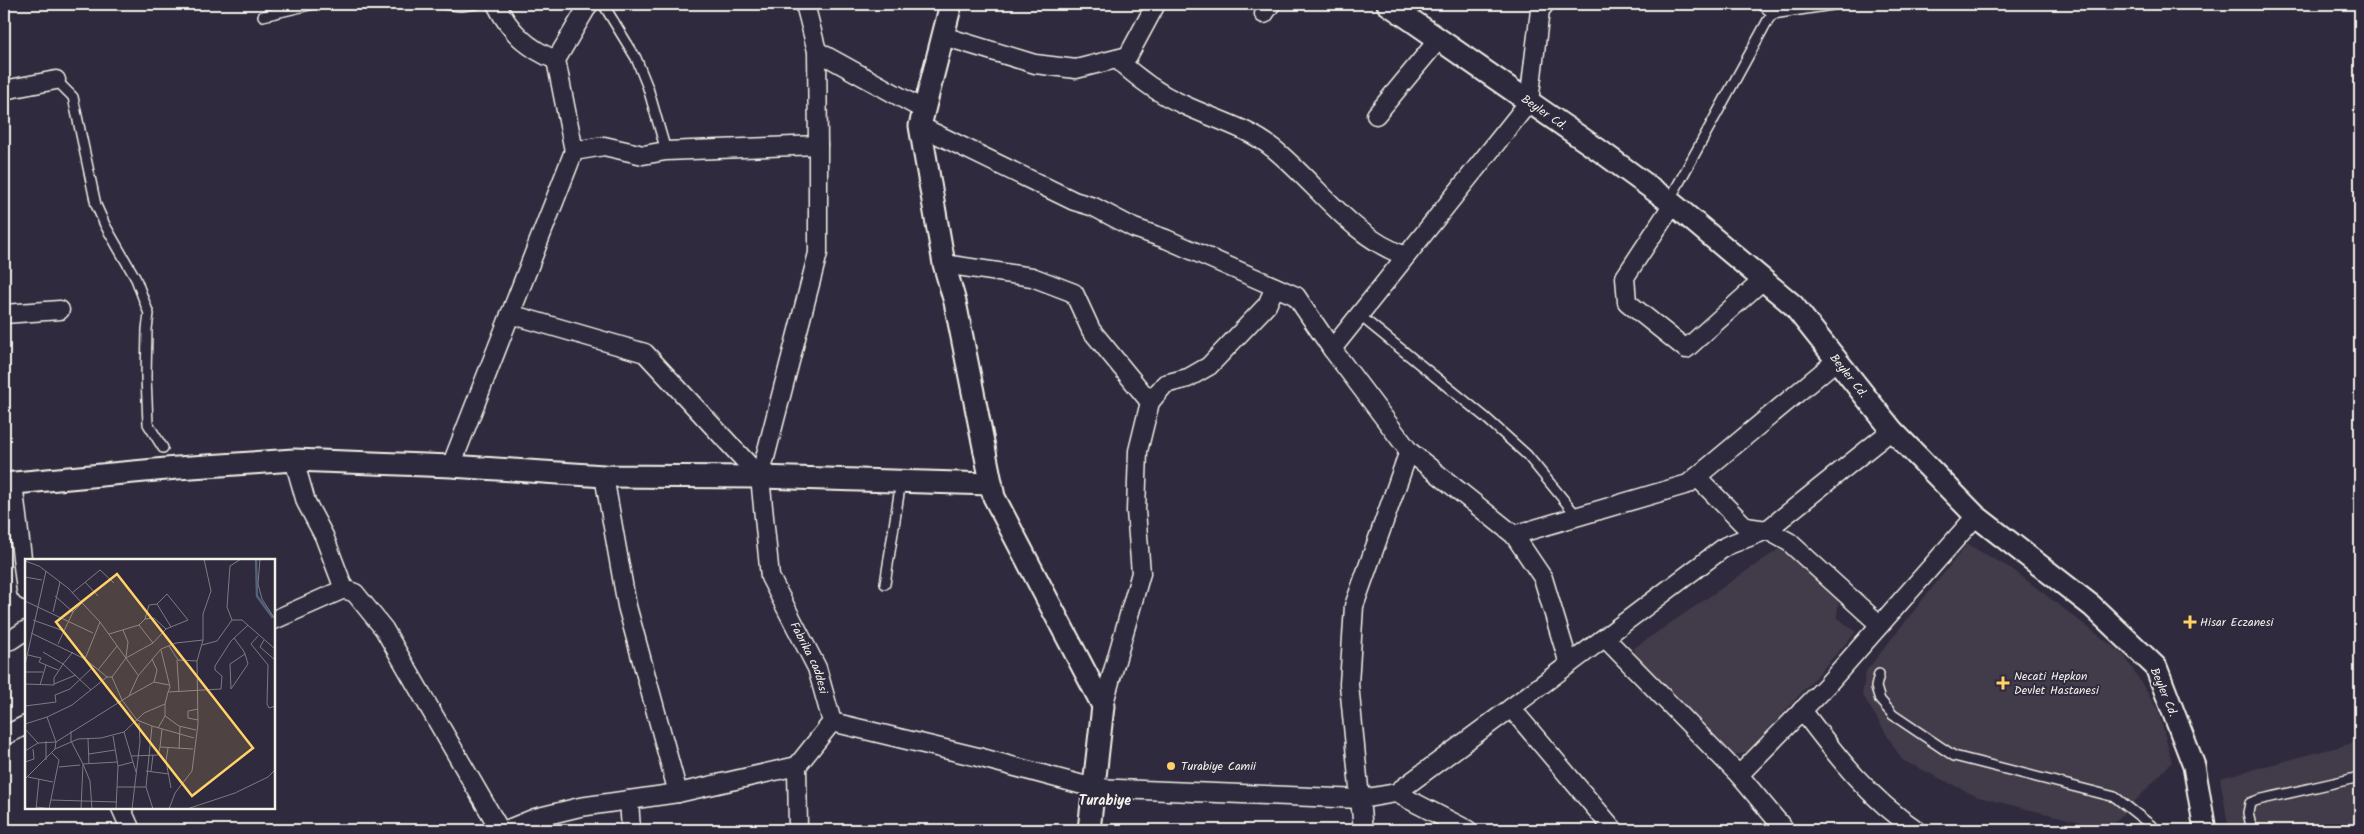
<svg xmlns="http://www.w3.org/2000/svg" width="2364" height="834" viewBox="0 0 2364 834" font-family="Kalam,sans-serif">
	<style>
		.built { fill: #433a48 }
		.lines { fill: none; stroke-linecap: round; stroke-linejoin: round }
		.service-casing { stroke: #f4f1e8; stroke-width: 12 }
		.minor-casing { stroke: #f4f1e8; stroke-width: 21 }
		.tertiary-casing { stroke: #f4f1e8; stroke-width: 25 }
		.service { stroke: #2f2a3d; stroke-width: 9 }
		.minor { stroke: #2f2a3d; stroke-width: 18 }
		.tertiary { stroke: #2f2a3d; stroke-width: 21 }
		.poi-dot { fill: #ffd166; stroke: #2f2a3d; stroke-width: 2 }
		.labels { text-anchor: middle; stroke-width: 4; stroke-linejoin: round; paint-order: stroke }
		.street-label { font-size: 12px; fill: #f4f1e8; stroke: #2f2a3d }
		.poi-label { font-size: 12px; fill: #f4f1e8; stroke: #2f2a3d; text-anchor: start }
		.neighbourhood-label { font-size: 14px; font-weight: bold; fill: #f4f1e8; stroke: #2f2a3d }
		.inset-river { fill: none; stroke: #51607b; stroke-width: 2.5 }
		.inset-road { fill: none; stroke: #7e7a81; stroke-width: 1 }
		.view { fill: #ffd166; fill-opacity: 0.15; stroke: #ffd166; stroke-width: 2.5 }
		.inset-edge { fill: none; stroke: #f4f1e8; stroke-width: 2.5 }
	</style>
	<rect width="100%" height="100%" fill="#2f2a3d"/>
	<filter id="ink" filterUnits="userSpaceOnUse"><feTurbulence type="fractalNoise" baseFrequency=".02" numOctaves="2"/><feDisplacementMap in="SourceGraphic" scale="10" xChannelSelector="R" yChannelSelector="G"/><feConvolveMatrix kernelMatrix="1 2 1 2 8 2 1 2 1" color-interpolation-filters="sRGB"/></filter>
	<g filter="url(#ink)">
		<g class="built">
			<path d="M1967,544L2012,569L2124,655L2158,710L2172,762L2109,829L1978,797L1902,760L1862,694L1866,671Z"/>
			<path d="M1783,546L1839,597L1837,617L1856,632L1748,752L1729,757L1636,662L1634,648Z"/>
			<path d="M2360,741V830H2229L2220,778Z"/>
		</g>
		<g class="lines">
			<defs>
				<g id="service">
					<path d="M443,4L461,6L476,4"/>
					<path d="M603,4L636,58L648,88L666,151"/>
					<path d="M1761,4L1773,14"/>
					<path d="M263,16L314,4"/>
					<path d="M56,80L73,97L96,205L105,225L136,279L149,314L147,329L146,377L148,424L163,448"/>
					<path d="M1669,201L1768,20L1773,14L1839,4"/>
					<path d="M1359,315L1486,418L1527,455L1577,516"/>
					<path d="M885,584L901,481"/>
					<path d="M1879,674L1876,687L1880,700L1893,715L1954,756L2115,797L2157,830"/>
					<path d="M2252,830L2248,813L2250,803L2258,800L2360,777"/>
				</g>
				<g id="minor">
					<path d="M496,4C510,32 528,49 556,60"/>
					<path d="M805,4L817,51L818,145"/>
					<path d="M1264,14L1271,4"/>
					<path d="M943,36L1035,64L1076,69L1128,56L1156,4"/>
					<path d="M817,51L924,110"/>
					<path d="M1117,59C1137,78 1157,93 1182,104C1213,119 1247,127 1274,149C1317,184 1352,238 1406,256"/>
					<path d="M4,90L56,80"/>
					<path d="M1376,115L1439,39"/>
					<path d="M920,126L1074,201L1094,207L1134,228L1166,239L1296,296L1332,349"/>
					<path d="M574,151L556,60L589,4"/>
					<path d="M1673,204L1625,277L1627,302L1686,349L1763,280"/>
					<path d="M944,264L1032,277L1074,293L1091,330L1150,402"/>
					<path d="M4,314L60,310"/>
					<path d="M510,314L645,353L760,477"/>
					<path d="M1409,451L1514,535L1543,578L1569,664"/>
					<path d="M294,460L306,502L324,536L344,589L355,593L384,629L500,830"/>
					<path id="s1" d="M451,466L574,151L604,146L643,155L666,151L818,145V253L760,477L770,577L817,668L832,722L797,766L798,830"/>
					<path d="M604,476L627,606L678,793"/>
					<path d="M1697,477L1746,527L1767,530L1789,542L1880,625"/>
					<path d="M13,483L26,591"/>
					<path d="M1514,535L1688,484L1837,360"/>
					<path d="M274,620L344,589"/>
					<path d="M1605,638L1739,775"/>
					<path d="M4,642L11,640L26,630"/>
					<path d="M1103,706L1141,573L1136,511L1138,451L1150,402L1165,384L1188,378L1209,366L1267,305L1275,287"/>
					<path d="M1511,708L1726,546L1767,530L1892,430"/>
					<path d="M1802,710C1836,755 1869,799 1917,830"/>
					<path d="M832,722L978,757L1094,788L1361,799L1396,793L1511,708L1614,830"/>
					<path d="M4,736L26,725"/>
					<path d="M1396,793L1468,830"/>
					<path d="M629,800L631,830"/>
					<path d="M121,808L130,828"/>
					<path d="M506,830L535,818L580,807L678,793L797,766"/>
					<path d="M1363,830L1349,684L1354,606L1409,451L1332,349L1529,102L1540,10L1545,4"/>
					<path d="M1785,830L1739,775L1827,685L1976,516"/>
				</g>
				<g id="tertiary">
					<path d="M951,4L920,126L944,264L955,302L994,497L1103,706L1089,830"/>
					<path id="s2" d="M1388,4L1603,153L1673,204L1793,305L1892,430L1976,516L2092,606L2156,667L2194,766L2205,830"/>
					<path d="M4,484L177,468L294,460L451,466L604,476L760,477L991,484"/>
				</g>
			</defs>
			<use href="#service" class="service-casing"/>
			<use href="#minor" class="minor-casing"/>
			<use href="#tertiary" class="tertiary-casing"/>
			<use href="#service" class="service"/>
			<use href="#minor" class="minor"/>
			<use href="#tertiary" class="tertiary"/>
		</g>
	</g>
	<g class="poi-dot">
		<path d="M2187.5 614.5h5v5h5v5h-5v5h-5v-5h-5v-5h5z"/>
		<path d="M2000.5 675.5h5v5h5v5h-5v5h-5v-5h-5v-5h5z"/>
		<circle cx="1171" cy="766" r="5"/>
	</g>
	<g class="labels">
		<g class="street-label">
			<text dy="4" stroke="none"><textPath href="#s2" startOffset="190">Beyler Cd.</textPath></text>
			<text dy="4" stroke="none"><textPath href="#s2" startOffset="595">Beyler Cd.</textPath></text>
			<text dy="4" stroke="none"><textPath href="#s1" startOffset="1114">Fabrika caddesi</textPath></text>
			<text transform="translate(2164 692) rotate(67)" y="4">Beyler Cd.</text>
		</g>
		<g class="poi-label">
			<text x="2200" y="626">Hisar Eczanesi</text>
			<text x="2014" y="680">Necati Hepkon<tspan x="2014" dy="14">Devlet Hastanesi</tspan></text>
			<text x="1181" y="770">Turabiye Camii</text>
		</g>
		<g class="neighbourhood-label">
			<text x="1105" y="805">Turabiye</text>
		</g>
	</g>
	<g transform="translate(25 559)">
		<rect width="250" height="250" fill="#2f2a3d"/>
		<path class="inset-river" d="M231,0L232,37L248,59"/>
		<path class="inset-road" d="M235,0L233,25L237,40L250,60M0,2L14,7L43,29L75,63L113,116M0,18L17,21M60,23L73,37M47,34L75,11L89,24M30,37L48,53M0,42L68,74M28,53L35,23M120,60L124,46L132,45L146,68M8,61L39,72L33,85M207,61L202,48L205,7L216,0M207,61H217L250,90M114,66L120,60L129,59L141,70M98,71L103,83L101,98M39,72L48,53L57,44M6,74L60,100L82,118M233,77L226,85L243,106L242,145L244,149L250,147M209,79L218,91L220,95L223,105L206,130L205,105L220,95M239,81L235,88L250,101M128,84L141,70L163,61L142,35L132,45M177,86L192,82L207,61M144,87L153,101L172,102M136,91L145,128L143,133M48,93L38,105L66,131M3,96L16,99L14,103L33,111M60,100L75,63M127,100L132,111L129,123M152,101L154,133M0,106L21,12M73,111L92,87M0,113H18M87,118L97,141L112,161L127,167L121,228M0,125L29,126V119L38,105L18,93M29,125L51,116M15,126L21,106M104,137L129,123L144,126M0,147L31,143L30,136L45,130L69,107M140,157L154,167L171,171M22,158L47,146L82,118H87L101,99L128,84L114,66L84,75M173,161L163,159V152L173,150M0,165L22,158L31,183L13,184L0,170M127,167L169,179M133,169L140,157V145M46,172V182L58,205L56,250M99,173L111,213M88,177L93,207L91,250M63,180L64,205M135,188L137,170M143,189L141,202L146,229M30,190L53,180L76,179L99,173L119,154L140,145L143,133L196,130L197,117L190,111V107L206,82L223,66M154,190L155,168M0,192L13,184M64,195L90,191M106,197L133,196L135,188L168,190M21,201V182M0,203L9,200L8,190M93,207L108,203M34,208L55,206M121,212L144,215M126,212L128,196M3,218L28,223M0,220L30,190L31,183L104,137L113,117L136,90L151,84L178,81M92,228H121L128,250M26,241L92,243M11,248L28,250M11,250L14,220M24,250L34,201L27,194M67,250L65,222L58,205L92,203M107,250L115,183L114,164M144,250L150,234L167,212L173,165L172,102L178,81V55L186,32L179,0M162,250L210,234L243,218L250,211"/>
		<path class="view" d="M92,15L228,189L167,237L31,63Z"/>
		<rect width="250" height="250" class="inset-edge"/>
	</g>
	<rect width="2364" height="834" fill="none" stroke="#2f2a3d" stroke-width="20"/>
	<rect x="10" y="10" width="2344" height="814" fill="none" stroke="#f4f1e8" stroke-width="2" filter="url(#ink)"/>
</svg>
